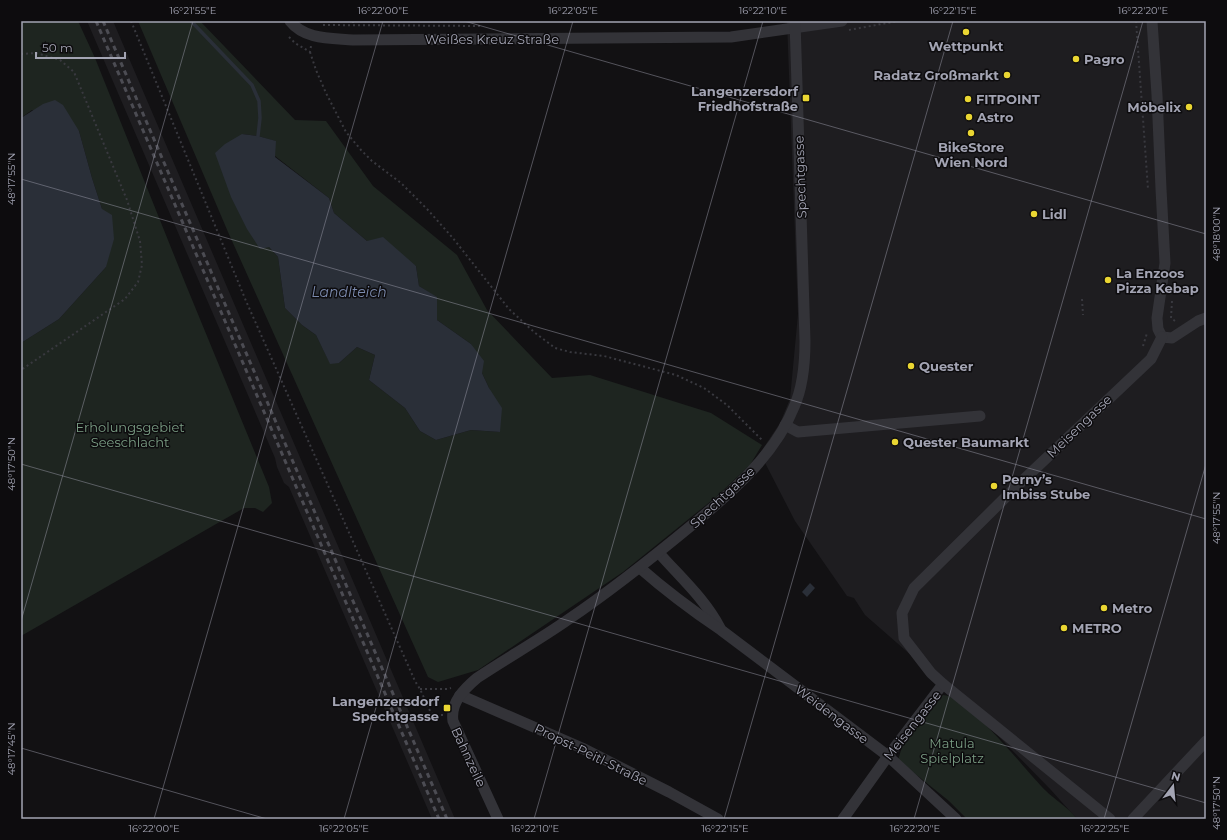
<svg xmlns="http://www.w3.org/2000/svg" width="1227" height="840" viewBox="0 0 1227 840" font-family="Montserrat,sans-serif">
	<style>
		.built { fill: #1e1d20 }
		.green { fill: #1e2520; fill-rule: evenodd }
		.water { fill: #2a2f38 }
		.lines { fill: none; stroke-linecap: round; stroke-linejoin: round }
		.stream { stroke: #2a2f38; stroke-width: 3.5 }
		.path { stroke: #39393f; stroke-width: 2; stroke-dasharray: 2 3; stroke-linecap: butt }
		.minor { stroke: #333338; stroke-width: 11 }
		.rail { stroke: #4c4c53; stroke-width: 3; stroke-dasharray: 5 4; stroke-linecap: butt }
		.ticks { fill: none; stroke: #a3a4b3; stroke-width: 1; stroke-opacity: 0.45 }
		.poi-dot { fill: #ead632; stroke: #0d0c0e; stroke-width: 1.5 }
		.labels { text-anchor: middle; stroke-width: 3; stroke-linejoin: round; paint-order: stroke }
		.street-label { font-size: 13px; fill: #a3a4b3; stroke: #0d0c0e }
		.poi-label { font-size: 13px; font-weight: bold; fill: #a3a4b3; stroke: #0d0c0e; text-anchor: start }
		.park-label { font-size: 13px; fill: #7b9e85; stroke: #0d0c0e }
		.water-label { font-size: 14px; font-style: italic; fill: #7b8aad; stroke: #0d0c0e }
		.neatline { fill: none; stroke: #a3a4b3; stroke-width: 1.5 }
		.ticks-label { font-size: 10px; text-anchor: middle; fill: #a3a4b3 }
	</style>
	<rect width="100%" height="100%" fill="#121113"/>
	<g class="built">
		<path d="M87,21H113L455,819H432L289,487L284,483L277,467L275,458Z"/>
		<path d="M787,21H1206V819H1077L1051,790L968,705L865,615L854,598L847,596L795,521L760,453L780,423L790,399L798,314Z"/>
	</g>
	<g class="green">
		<path d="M21,21H78L95,58L186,285L269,487L272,503L263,512L255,508H244L21,636V343L59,319L106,267L102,209L92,178L79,131L32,110L21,118Z"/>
		<path d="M138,21H200L295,120L326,121L373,186L457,255L487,310L552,378L590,375L711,413L762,445L750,465L716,497L623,572L478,670L438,682L428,677L228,232ZM242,134L258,136L275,141V156L329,198L334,213L367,241L416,266L419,286L437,298V320L471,344L482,373L489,388L500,432L471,430L436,440L420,431L405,408L369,380L375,355L357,347L339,363H330L316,335L302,325L285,308L278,257L269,247Z"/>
		<path d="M943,695C967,695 1026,771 1045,790C1055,800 1068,807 1077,819H967L949,801L898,760L902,747Z"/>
	</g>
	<g class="water">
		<path d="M55,100L63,105L79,131L92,178L102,209L112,215L114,239L106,267L59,319L21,343V118L43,104Z"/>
		<path d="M242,134L258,136L276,141L275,157L329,198L334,213L367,241L383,237L416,266L419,286L437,297V320L471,344L484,361L482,373L489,388L502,408L500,432L471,430L436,440L420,431L405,408L369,380L375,355L357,347L339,363L330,364L316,335L302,325L285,308L278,257L269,247L260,249L247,229L231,197L215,153L225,144Z"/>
		<path d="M810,583L815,588L807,597L802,592Z"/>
	</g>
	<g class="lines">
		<path class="stream" d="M191,21L252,85L259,101L260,118L258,136"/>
		<g class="path">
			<path d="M131,21L246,301L415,681L420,689L431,713L434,715H443"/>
			<path d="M353,21V26"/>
			<path d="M1136,21L1148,189"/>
			<path d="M323,25L481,26"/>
			<path d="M849,30L898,21"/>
			<path d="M289,37L295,43L310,52L311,46"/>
			<path d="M310,52L316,70L326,93L346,132L361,150L372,161L401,183L427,209L452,237L509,309L534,332L555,348L570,352L604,356L676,375L704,388L727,405L763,441"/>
			<path d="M21,54L36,53L60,60L74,72L127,200L140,241L142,265L138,282L125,299L21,370"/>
			<path d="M1082,299L1083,315"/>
			<path d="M1172,301L1171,318L1175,321H1178"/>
			<path d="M1143,346L1147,333"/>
			<path d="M420,689H448L451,688"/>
		</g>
		<g class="minor">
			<path d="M290,21C305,40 331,38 353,40L731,37L842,21"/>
			<path d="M1152,21L1157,95L1161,189L1165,263L1157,318L1158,329L1162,337"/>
			<path d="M1162,337L1172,338L1198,321L1206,318"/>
			<path d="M785,425L798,432L980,416"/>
			<path d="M659,553C680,577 705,599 720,628"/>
			<path d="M640,568C665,590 693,611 721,630L888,756L956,819"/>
			<path d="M460,695L582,748L669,792L718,819"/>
			<path d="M498,819L453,721C450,703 464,689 477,678C507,658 539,640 569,619C612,590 652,558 692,525C731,493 775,455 794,407C803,387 805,363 805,341L795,21"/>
			<path d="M843,819L888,756L943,684"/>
			<path d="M1110,819L943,684L931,673L904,638L902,613L914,588L1019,484L1151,359L1162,337"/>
			<path d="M1133,819L1206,741"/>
		</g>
		<g class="rail">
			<path d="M96,21L439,819"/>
			<path d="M103,21L447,819"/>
		</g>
	</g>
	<path class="ticks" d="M464,21L1206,234M21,179L1206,519M21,464L1206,803M21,621L193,21M21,748L267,819M154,819L383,21M344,819L573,21M534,819L763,21M724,819L953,21M914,819L1143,21M1104,819L1206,464"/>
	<g class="poi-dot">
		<circle cx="966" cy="32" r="4"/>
		<circle cx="1076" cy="59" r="4"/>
		<circle cx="1007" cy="75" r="4"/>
		<rect x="802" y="94" width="8" height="8" rx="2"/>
		<circle cx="968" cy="99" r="4"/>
		<circle cx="1189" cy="107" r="4"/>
		<circle cx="969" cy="117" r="4"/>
		<circle cx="971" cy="133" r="4"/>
		<circle cx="1034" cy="214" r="4"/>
		<circle cx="1108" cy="280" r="4"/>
		<circle cx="911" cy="366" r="4"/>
		<circle cx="895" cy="442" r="4"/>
		<circle cx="994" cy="486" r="4"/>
		<circle cx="1104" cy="608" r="4"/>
		<circle cx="1064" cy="628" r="4"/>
		<rect x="443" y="704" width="8" height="8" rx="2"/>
	</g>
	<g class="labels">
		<g class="street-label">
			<text x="492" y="44">Weißes Kreuz Straße</text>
			<text transform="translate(800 177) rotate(-92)" y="5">Spechtgasse</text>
			<text transform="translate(1079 426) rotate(-44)" y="5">Meisengasse</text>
			<text transform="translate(722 497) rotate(-43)" y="5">Spechtgasse</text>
			<text transform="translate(832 714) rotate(37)" y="5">Weidengasse</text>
			<text transform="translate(912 725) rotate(-52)" y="5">Meisengasse</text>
			<text transform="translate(591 754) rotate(26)" y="5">Propst-Peitl-Straße</text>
			<text transform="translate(469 757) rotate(65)" y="5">Bahnzeile</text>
		</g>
		<g class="poi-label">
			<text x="966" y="51" text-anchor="middle">Wettpunkt</text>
			<text x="1084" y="64">Pagro</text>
			<text x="999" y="80" text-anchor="end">Radatz Großmarkt</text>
			<text x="798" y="96" text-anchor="end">Langenzersdorf<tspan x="798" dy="15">Friedhofstraße</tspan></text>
			<text x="976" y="104">FITPOINT</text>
			<text x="1181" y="112" text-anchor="end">Möbelix</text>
			<text x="977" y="122">Astro</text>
			<text x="971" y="152" text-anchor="middle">BikeStore<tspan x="971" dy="15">Wien Nord</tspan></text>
			<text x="1042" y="219">Lidl</text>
			<text x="1116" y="278">La Enzoos<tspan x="1116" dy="15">Pizza Kebap</tspan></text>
			<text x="919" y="371">Quester</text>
			<text x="903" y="447">Quester Baumarkt</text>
			<text x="1002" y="484">Perny’s<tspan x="1002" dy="15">Imbiss Stube</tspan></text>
			<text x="1112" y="613">Metro</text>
			<text x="1072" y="633">METRO</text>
			<text x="439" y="706" text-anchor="end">Langenzersdorf<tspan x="439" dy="15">Spechtgasse</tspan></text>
		</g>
		<g class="park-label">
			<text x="130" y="432">Erholungsgebiet<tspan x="130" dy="15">Seeschlacht</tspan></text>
			<text x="952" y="748">Matula<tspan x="952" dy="15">Spielplatz</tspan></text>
		</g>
		<g class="water-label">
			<text x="349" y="297">Landlteich</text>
		</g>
	</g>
	<rect width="1227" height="840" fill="none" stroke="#0d0c0e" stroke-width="44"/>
	<g transform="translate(1173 786) rotate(16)" stroke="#0d0c0e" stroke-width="3" paint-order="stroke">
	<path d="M0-3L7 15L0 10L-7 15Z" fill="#a3a4b3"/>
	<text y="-6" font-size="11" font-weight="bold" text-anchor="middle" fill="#a3a4b3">N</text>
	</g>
	<path d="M36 52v6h89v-6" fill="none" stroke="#a3a4b3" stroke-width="2"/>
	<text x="42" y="52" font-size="12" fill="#a3a4b3" stroke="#0d0c0e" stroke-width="3" paint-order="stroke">50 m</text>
	<rect x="22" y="22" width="1183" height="796" class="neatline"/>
	<g class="ticks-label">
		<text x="193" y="14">16°21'55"E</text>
		<text x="383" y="14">16°22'00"E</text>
		<text x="573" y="14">16°22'05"E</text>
		<text x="763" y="14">16°22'10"E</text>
		<text x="953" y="14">16°22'15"E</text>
		<text x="1143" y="14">16°22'20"E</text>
		<text transform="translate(11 179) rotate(-90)" y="4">48°17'55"N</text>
		<text transform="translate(1216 234) rotate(-90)" y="4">48°18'00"N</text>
		<text transform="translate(11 464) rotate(-90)" y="4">48°17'50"N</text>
		<text transform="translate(1216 518) rotate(-90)" y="4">48°17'55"N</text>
		<text transform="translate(11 749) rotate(-90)" y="4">48°17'45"N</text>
		<text transform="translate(1216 803) rotate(-90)" y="4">48°17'50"N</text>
		<text x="154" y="832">16°22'00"E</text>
		<text x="344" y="832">16°22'05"E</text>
		<text x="535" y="832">16°22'10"E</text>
		<text x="725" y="832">16°22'15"E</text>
		<text x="915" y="832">16°22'20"E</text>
		<text x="1105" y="832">16°22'25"E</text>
	</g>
</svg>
